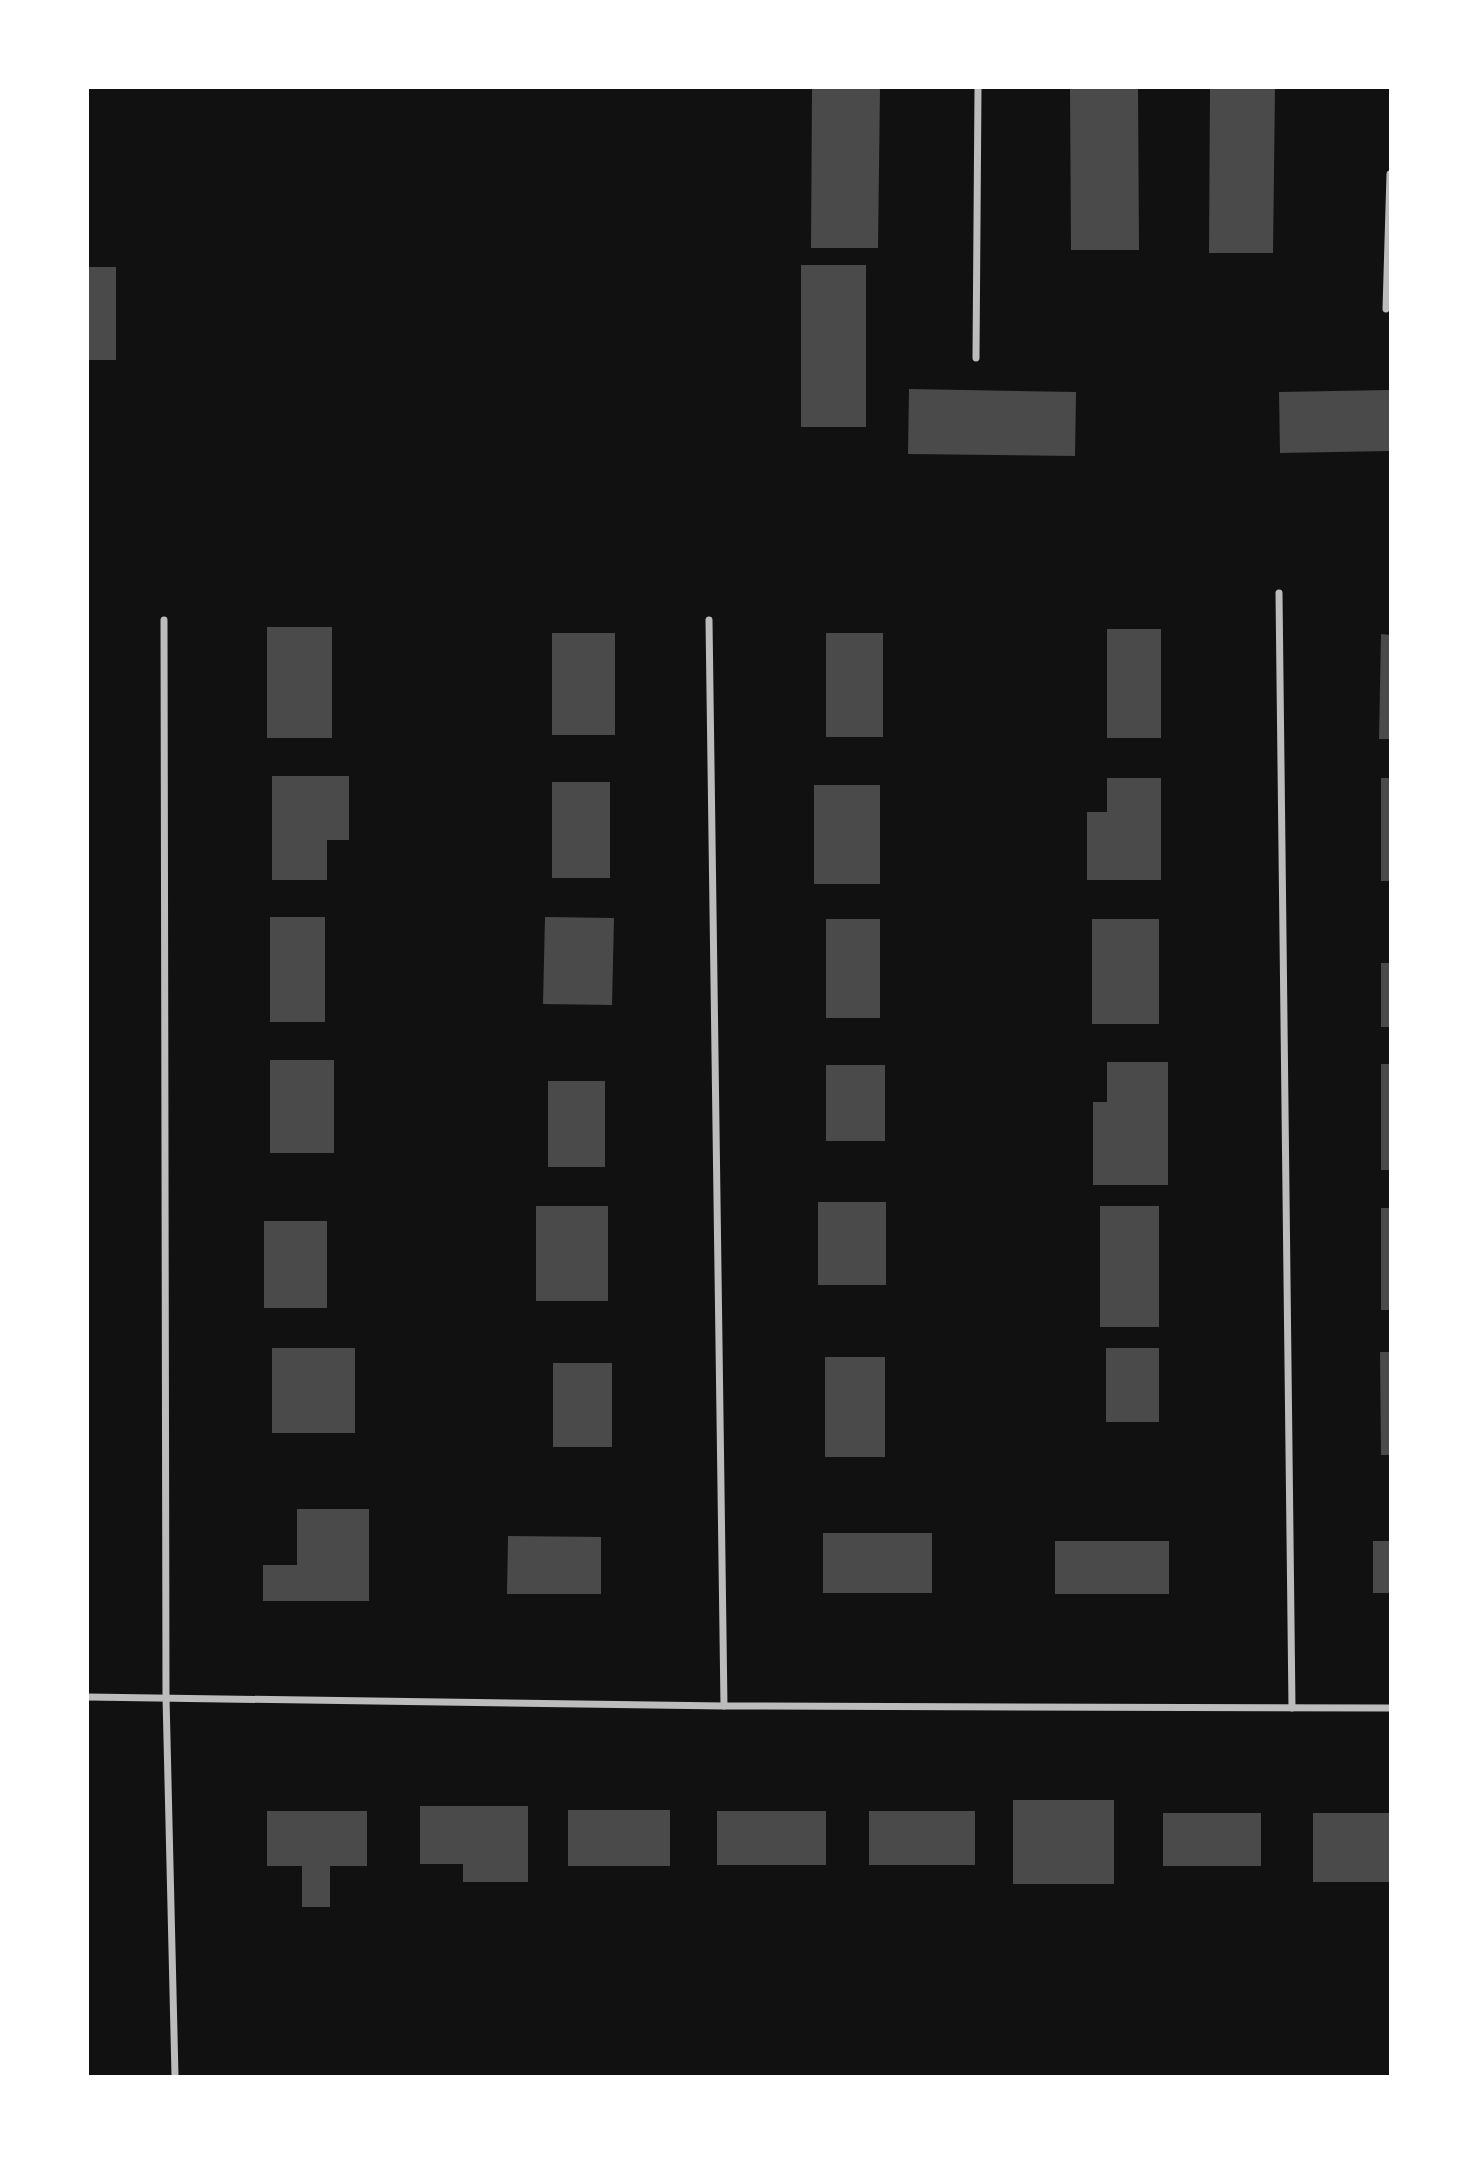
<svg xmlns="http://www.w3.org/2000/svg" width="1478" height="2164" viewBox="0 0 1478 2164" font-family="'Space Grotesk',sans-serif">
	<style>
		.building { fill: #4a4a4a }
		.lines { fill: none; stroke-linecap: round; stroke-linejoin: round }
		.minor { stroke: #bcbcbc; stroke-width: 7 }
	</style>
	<rect width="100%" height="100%" fill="#111"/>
	<g class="building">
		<path d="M812,88H880L878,248H811Z"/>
		<path d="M1070,88H1138L1139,250H1071Z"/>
		<path d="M1210,88H1275L1273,253H1209Z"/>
		<rect x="801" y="265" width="65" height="162"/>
		<rect x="88" y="267" width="28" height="93"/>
		<path d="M909,389L1076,392L1075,456L908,454Z"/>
		<path d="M1390,390V451L1280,453L1279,392Z"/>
		<rect x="267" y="627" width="65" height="111"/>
		<rect x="1107" y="629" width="54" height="109"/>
		<rect x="552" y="633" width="63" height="102"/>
		<rect x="826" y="633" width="57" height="104"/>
		<path d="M1381,634L1390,635V739H1379Z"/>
		<path d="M272,776H349V840H327V880H272Z"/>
		<path d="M1107,778H1161V880H1087V812H1107Z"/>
		<rect x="1381" y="778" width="9" height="103"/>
		<rect x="552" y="782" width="58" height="96"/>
		<rect x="814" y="785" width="66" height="99"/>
		<rect x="270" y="917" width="55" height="105"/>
		<path d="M545,917L614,918L612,1005L543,1004Z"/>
		<rect x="826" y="919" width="54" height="99"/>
		<rect x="1092" y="919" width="67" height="105"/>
		<rect x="1381" y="963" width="9" height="64"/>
		<rect x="270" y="1060" width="64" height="93"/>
		<path d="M1107,1062H1168V1185H1093V1102H1107Z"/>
		<rect x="1381" y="1064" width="9" height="106"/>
		<rect x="826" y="1065" width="59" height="76"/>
		<rect x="548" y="1081" width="57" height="86"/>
		<rect x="818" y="1202" width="68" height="83"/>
		<rect x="536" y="1206" width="72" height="95"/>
		<rect x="1100" y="1206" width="59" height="121"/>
		<rect x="1381" y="1208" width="9" height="102"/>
		<rect x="264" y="1221" width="63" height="87"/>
		<rect x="272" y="1348" width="83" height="85"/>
		<rect x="1106" y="1348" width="53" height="74"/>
		<path d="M1380,1352H1390V1455H1381Z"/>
		<rect x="825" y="1357" width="60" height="100"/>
		<rect x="553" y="1363" width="59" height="84"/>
		<path d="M297,1509H369V1601H263V1565H297Z"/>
		<rect x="823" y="1533" width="109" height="60"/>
		<path d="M508,1536L601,1537V1594H507Z"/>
		<rect x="1055" y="1541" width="114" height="53"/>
		<rect x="1373" y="1541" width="17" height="52"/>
		<rect x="1013" y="1800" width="101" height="84"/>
		<path d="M420,1806H528V1882H463V1864H420Z"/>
		<rect x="568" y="1810" width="102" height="56"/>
		<path d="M267,1811H367V1866H330V1907H302V1866H267Z"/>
		<rect x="717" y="1811" width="109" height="54"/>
		<rect x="869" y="1811" width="106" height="54"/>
		<rect x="1163" y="1813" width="98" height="53"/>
		<rect x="1313" y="1813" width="77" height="69"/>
	</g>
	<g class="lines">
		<g class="minor">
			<path d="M1386,309L1390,174"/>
			<path d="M976,358L978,88"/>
			<path d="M1279,593L1292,1708"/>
			<path d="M164,620L166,1697L175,2076"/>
			<path d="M709,620L724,1706"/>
			<path d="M88,1697L724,1706L1390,1708"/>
		</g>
	</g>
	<rect width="1478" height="2164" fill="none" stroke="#ffffff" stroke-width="178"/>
</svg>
